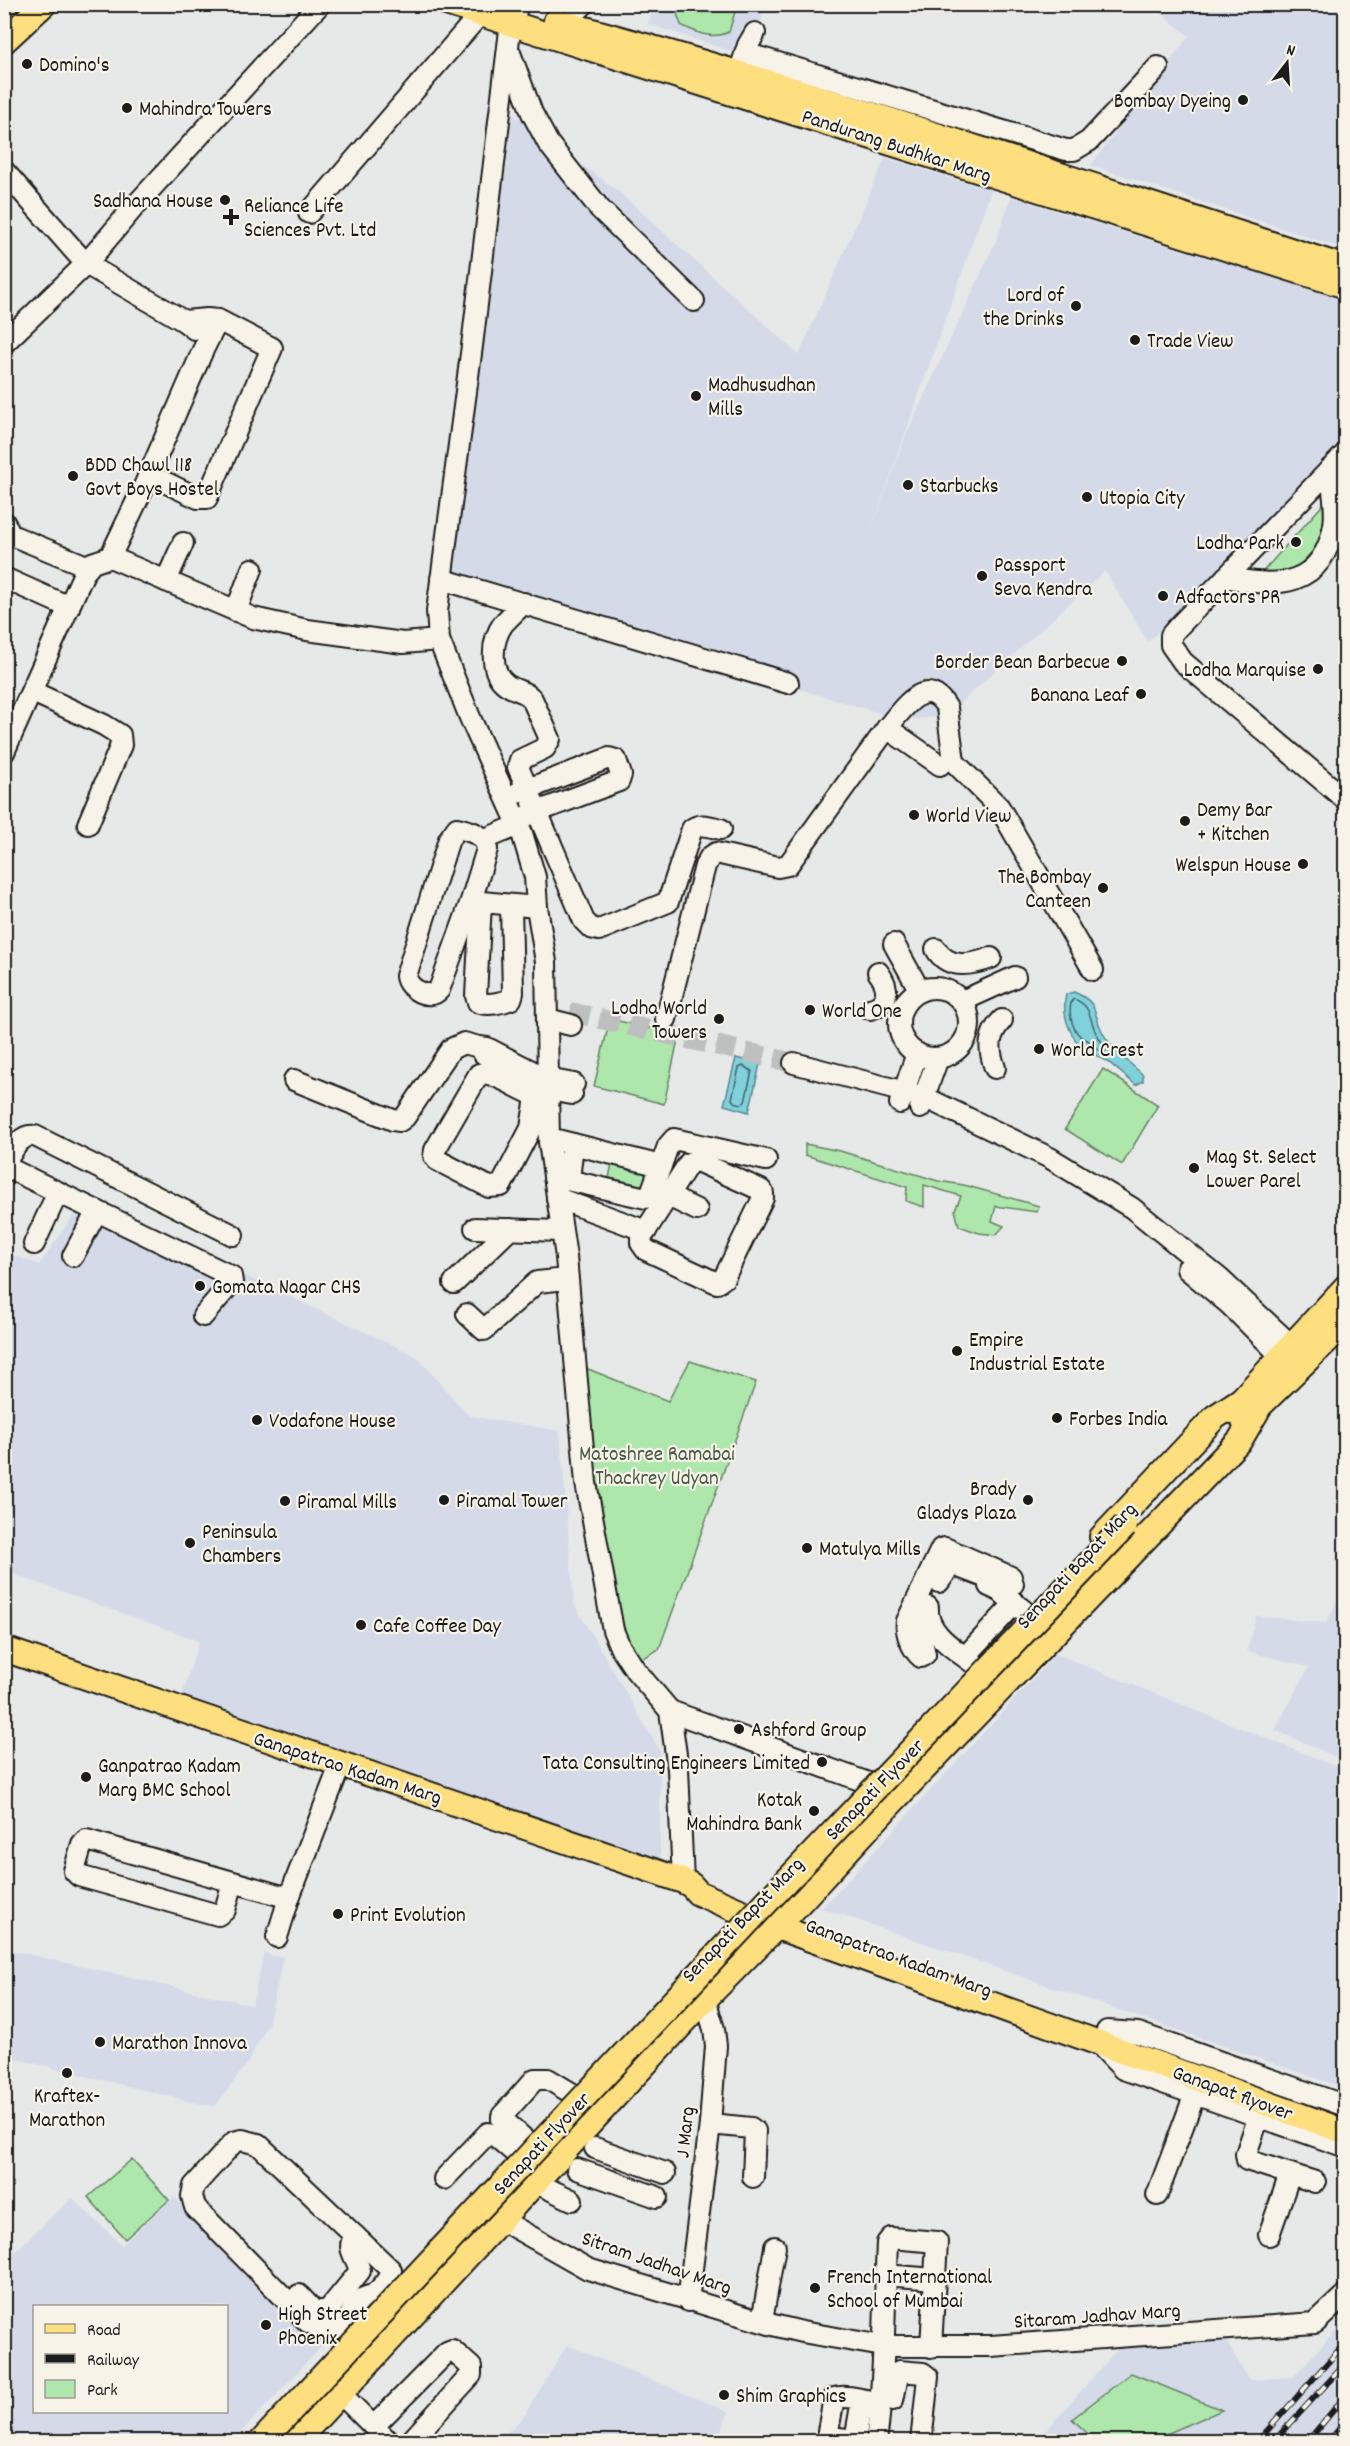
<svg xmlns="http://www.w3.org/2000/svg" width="1350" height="2446" viewBox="0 0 1350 2446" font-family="Dekko,sans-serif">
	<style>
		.built { fill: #d4dae8; fill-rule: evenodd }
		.green { fill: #aee7ac; stroke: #658264; stroke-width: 1.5 }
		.water { fill: #81d1dd; stroke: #598990; stroke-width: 1.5 }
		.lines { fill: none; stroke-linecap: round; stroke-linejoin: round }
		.shore { stroke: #446469; stroke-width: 1.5 }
		.minor-tunnel { stroke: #bebfbf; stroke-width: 20; stroke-dasharray: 20 10; stroke-linecap: butt }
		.minor-casing { stroke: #1c1c1c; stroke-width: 24 }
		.major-casing { stroke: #1c1c1c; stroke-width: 28 }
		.minor { stroke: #f7f3e8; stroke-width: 20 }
		.major { stroke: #fddf80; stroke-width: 24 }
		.rail-casing { stroke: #1c1c1c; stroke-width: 6 }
		.rail { stroke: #f7f3e8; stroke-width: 4; stroke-dasharray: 11; stroke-linecap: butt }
		.major-bridge-casing { stroke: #1c1c1c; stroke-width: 28; stroke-linecap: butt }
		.major-bridge { stroke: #fddf80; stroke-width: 24 }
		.poi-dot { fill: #1c1c1c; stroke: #f7f3e8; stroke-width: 2 }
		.labels { text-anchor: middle; stroke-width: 4.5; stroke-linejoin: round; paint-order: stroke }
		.poi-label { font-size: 21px; fill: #1c1c1c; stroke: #f7f3e8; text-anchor: start }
		.street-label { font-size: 21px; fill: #1c1c1c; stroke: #f7f3e8 }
		.park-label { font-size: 21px; fill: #485947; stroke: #f7f3e8 }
	</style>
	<rect width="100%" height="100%" fill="#e7e8e8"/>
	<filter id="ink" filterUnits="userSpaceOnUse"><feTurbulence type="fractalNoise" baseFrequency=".0167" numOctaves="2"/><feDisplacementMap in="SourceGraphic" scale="12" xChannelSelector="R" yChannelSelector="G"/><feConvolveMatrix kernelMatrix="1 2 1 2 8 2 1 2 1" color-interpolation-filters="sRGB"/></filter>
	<g filter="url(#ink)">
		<g class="built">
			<path d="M654,5H766L749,57L648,24Z"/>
			<path d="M1151,5H1345V249L1091,165L1189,36Z"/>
			<path d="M512,113L619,192L799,355L885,158L991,190L868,539L906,435L996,241L1011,197L1210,259L1345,294V443L1148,642L1105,571L946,716L903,720L449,585Z"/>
			<path d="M84,1200L416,1356L469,1416L560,1431L574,1604L660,1751V1859L182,1695L199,1641L5,1571L4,1251L39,1265Z"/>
			<path d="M1345,1584V1761L1275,1730L1309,1667L1247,1651L1256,1616L1326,1623Z"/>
			<path d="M1056,1654L1345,1770V2088L822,1908Z"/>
			<path d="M5,1949L252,2005L264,1952L272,1956L283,1957L269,2022L247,2064L215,2106L196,2103L5,2056Z"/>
			<path d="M174,2197L325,2343L233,2441L5,2442V2261L72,2198L122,2245ZM34,2306H226V2412H34Z"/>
			<path d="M1345,2321V2434L1338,2441L1036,2442L1118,2349L1226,2341L1249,2380L1293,2377Z"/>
			<path d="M567,2345L729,2412L716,2441H498L522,2419Z"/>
		</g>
		<g class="green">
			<path d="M674,5V4L737,5L729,32C712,40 697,33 681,25Z"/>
			<path d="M1328,499L1319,544L1289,577L1257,578Z"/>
			<path d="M610,1019L679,1035L664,1104L594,1086Z"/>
			<path d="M1103,1069L1158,1105L1122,1165L1065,1129Z"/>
			<path d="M805,1144L840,1151L938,1181L964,1185L1039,1206L1037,1212L996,1206L992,1221L1004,1226L996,1235L979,1233L959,1226L955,1210L961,1196L924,1185V1207L906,1201L907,1187L805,1155Z"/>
			<path d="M615,1149L681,1164L674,1193L609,1178Z"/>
			<path d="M690,1361L756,1382L659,1649L641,1659L620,1627L601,1556L583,1367L668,1401Z"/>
			<path d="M132,2159L169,2200L125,2239L88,2197Z"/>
			<path d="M1131,2373L1222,2410L1150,2441H1096L1072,2419Z"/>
		</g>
		<g class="water">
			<path d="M1074,992C1101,1004 1091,1011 1103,1033C1112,1050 1129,1062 1143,1075V1081L1136,1085L1107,1061L1093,1054L1084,1045L1077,1043C1067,1026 1062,1014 1066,994Z"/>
			<path d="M736,1058L760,1064L749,1112L724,1105Z"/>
		</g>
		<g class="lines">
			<g class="shore">
				<path d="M1073,999C1092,1004 1089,1020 1097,1035C1100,1040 1103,1044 1106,1048L1105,1052C1097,1051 1095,1046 1089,1041C1086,1039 1082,1039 1080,1036C1071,1027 1067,1009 1073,999Z"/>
				<path d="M743,1066L752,1071L745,1102L742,1104L734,1102L732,1099L739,1068Z"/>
			</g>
			<path class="minor-tunnel" d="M570,1012L794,1063"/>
			<defs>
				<g id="minor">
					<path d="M518,4L510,30L472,346L437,611L439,640L471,720L522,833L535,877L537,907L546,962L549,1142L566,1257L586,1483L613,1630L620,1647L636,1671L670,1711L678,1769L683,1881"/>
					<path d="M571,25L576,12L584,4"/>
					<path d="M510,53L532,113L548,143L600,209L694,301"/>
					<path d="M745,53L1066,150H1074L1089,141L1158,67"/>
					<path d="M742,64L748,45L755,33"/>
					<path d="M4,171L86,264L184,321L194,329"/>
					<path d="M309,213L480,14"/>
					<path d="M4,343L86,264L134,207L320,4"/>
					<path d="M1346,453L1177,628L1171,635V645L1183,662L1346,800"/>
					<path d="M156,478L198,498H207L272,348L218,320L207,319L184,321"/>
					<path d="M4,522L11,535L89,567"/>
					<path d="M110,557L253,618L307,630L403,643L439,640"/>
					<path d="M1226,577C1277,589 1323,587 1334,525C1337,507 1332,487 1330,469"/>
					<path d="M4,578L69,607"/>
					<path d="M441,579L788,683"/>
					<path d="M166,581L183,543"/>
					<path d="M524,603C517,610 509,617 503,624C491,641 489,673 507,685C516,691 526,691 532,699L550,739L545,748L520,760L518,767L584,921L591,928L599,930L668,902L692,829C701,822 711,827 721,829"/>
					<path d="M236,611L252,569"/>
					<path d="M33,692L104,725L120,735L121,745L88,824"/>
					<path d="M887,728C902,710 926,672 947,708L954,762L999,807L1093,970"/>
					<path d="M4,752L84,573L92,563L110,557L145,484L203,350L218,320"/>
					<path d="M517,793L609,758L616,760L621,775L619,781L526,816"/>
					<path d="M485,839L519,825"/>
					<path d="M471,901L487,849C485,834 470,831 457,828L449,839L406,976C407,989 430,1001 439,990L471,901L537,907"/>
					<path d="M481,903L476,996L478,1002C487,1006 502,1003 511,999L513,993L511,906"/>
					<path d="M894,944L920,991"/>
					<path d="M936,949C948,970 972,965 991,958"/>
					<circle cx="934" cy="1023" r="35"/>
					<path d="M962,1001L1015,977"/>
					<path d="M870,1009C891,1004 889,986 878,972"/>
					<path d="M547,1019L571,1025"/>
					<path d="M666,1019L705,866L710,857L716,853L778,867L788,865L887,728L940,765"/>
					<path d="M794,1063L924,1097L1050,1158L1132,1208L1219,1278L1292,1346"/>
					<path d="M995,1068C988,1049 988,1035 1002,1020"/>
					<path d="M294,1080L393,1120L400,1121L405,1117L451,1049L464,1043L479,1047"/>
					<path d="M572,1094L547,1090L484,1054L479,1047L487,1048L547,1079L574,1084"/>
					<path d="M536,1097L531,1128L501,1186L489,1187L437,1160L434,1156L435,1150L479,1074C494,1069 527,1097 547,1098"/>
					<path d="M900,1103L917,1053"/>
					<path d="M920,1108L938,1058"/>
					<path d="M549,1138L661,1166"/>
					<path d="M697,1161L761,1190L763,1193V1198L724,1278L717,1283L646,1250L641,1243V1238L689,1163Z"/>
					<path d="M4,1165C12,1153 19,1133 35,1136L233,1235"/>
					<path d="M4,1166L231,1276L232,1282L203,1316"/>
					<path d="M554,1177L646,1198L651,1193L668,1146L674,1139L766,1160"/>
					<path d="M569,1180L573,1144"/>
					<path d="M668,1196L697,1210"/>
					<path d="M557,1198L646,1231"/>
					<path d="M475,1228L561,1231"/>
					<path d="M34,1244L58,1192"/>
					<path d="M73,1256L97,1211"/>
					<path d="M1187,1269L1229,1304L1282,1357"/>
					<path d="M454,1283L510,1229"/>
					<path d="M467,1314L484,1330L537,1282L567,1279"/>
					<path d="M989,1586L1000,1591L1029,1615"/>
					<path d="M928,1607C925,1635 961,1653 980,1668"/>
					<path d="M927,1611L919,1630L925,1654L921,1657C912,1650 905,1632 907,1621L941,1549L945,1548L1011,1577L1013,1584L1008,1586L956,1566L949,1568L939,1582"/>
					<path d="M966,1656L1015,1603"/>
					<path d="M670,1711L871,1784L886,1798"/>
					<path d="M233,1882L225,1910L218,1915L79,1876L74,1871L82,1844L86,1840L90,1841L289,1898"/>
					<path d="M277,1937L289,1898L341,1763"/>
					<path d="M1107,2031L1138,2033L1346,2106"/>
					<path d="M1100,2045L1123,2069L1346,2147"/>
					<path d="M1259,2116L1246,2154L1247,2160L1315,2182"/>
					<path d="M710,2124L751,2128L755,2131L753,2177"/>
					<path d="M522,2137L502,2119V2116L535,2079H548L573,2094"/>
					<path d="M242,2140L258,2144L391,2270C390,2278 381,2289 374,2294C369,2297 365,2296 361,2300C352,2308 350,2319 341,2328H321L308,2322L195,2207L192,2196L194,2186L234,2142Z"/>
					<path d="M595,2148L665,2173"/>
					<path d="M577,2169L657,2197"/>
					<path d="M444,2179L488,2133L493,2134L516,2154"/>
					<path d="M534,2182L572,2200"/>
					<path d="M1157,2195L1195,2094"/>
					<path d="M489,2213L588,2269L769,2324L802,2332L883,2346H991L1315,2323L1346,2294"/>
					<path d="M1269,2235L1290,2174"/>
					<path d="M885,2275L935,2279"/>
					<path d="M299,2295L314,2311H325L329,2309L360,2271C357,2257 345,2249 355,2236"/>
					<path d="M688,2301L710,2124L716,2046L714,2029L705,1999L696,1989"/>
					<path d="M762,2321L775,2247"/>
					<path d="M340,2393L389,2442"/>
					<path d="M862,2400L855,2440L830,2437L828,2431L834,2398C848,2394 867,2401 882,2403"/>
					<path d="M893,2400L899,2371L923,2373L928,2377L921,2442"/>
					<path d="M374,2426L447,2352L452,2350L471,2367V2375L410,2442"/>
					<path d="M876,2442C885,2376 884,2310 887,2243L891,2238L937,2242L931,2347"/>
				</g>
				<g id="major">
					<path d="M449,4L1346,286"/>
					<path d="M4,6L6,4"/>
					<path d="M556,21C822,93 1083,184 1346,268"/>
					<path d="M4,41L44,4"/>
					<path d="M1231,1411L1346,1287"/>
					<path d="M1244,1421L1346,1322"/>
					<path d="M1102,1537L1215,1417L1241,1400"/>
					<path d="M4,1649L683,1881L691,1885L698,1893L777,1927L1346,2132"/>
					<path d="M295,2442L705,1999L787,1916L891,1803L1240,1440L1257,1411"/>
				</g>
			</defs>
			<use href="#minor" class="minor-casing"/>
			<use href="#major" class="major-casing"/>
			<use href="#minor" class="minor"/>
			<use href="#major" class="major"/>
			<defs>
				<g id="rail">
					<path d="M1257,2442L1346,2342"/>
					<path d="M1273,2442L1346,2363"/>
					<path d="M1307,2442L1346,2395"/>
					<path d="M1328,2442L1346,2421"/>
				</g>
			</defs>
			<use href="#rail" class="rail-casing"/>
			<use href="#rail" class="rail"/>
			<defs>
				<path id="major-bridge" d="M261,2442L759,1910L1125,1526"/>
			</defs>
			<use href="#major-bridge" class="major-bridge-casing"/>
			<use href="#major-bridge" class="major-bridge"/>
		</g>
	</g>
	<g class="poi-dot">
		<circle cx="27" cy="64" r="6"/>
		<circle cx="1243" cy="100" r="6"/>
		<circle cx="127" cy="108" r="6"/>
		<circle cx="225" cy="200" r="6"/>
		<path d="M228 208h6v6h6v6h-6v6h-6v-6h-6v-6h6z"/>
		<circle cx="1076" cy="306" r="6"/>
		<circle cx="1135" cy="340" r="6"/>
		<circle cx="696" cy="396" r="6"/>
		<circle cx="73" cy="476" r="6"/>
		<circle cx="908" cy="485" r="6"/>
		<circle cx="1087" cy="497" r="6"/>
		<circle cx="1296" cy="542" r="6"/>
		<circle cx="982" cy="576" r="6"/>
		<circle cx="1163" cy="596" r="6"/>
		<circle cx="1122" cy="661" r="6"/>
		<circle cx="1318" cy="669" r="6"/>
		<circle cx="1141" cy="694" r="6"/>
		<circle cx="914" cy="815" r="6"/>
		<circle cx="1185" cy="821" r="6"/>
		<circle cx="1303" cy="864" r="6"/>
		<circle cx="1103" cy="888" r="6"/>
		<circle cx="810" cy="1010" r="6"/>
		<circle cx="719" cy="1019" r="6"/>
		<circle cx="1039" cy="1049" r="6"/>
		<circle cx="1194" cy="1168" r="6"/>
		<circle cx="200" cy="1286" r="6"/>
		<circle cx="957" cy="1351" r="6"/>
		<circle cx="1057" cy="1418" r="6"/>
		<circle cx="257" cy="1420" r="6"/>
		<circle cx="444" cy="1500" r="6"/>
		<circle cx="1028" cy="1500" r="6"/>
		<circle cx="285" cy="1501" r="6"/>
		<circle cx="190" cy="1543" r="6"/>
		<circle cx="807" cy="1548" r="6"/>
		<circle cx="361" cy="1625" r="6"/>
		<circle cx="739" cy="1729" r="6"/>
		<circle cx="822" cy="1762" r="6"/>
		<circle cx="86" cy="1777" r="6"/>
		<circle cx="814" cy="1811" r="6"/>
		<circle cx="338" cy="1914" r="6"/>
		<circle cx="100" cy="2042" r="6"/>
		<circle cx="67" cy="2073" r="6"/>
		<circle cx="815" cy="2288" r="6"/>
		<circle cx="266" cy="2325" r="6"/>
		<circle cx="724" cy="2395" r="6"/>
	</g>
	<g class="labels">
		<g class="poi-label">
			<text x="39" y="71">Domino's</text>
			<text x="1231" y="107" text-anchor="end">Bombay Dyeing</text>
			<text x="139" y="115">Mahindra Towers</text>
			<text x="213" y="207" text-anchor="end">Sadhana House</text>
			<text x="244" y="212">Reliance Life<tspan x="244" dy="24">Sciences Pvt. Ltd</tspan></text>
			<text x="1064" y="301" text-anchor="end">Lord of<tspan x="1064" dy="24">the Drinks</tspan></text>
			<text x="1147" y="347">Trade View</text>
			<text x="708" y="391">Madhusudhan<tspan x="708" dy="24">Mills</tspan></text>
			<text x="85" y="471">BDD Chawl 118<tspan x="85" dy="24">Govt Boys Hostel</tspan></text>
			<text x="920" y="492">Starbucks</text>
			<text x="1099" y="504">Utopia City</text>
			<text x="1284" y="549" text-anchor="end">Lodha Park</text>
			<text x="994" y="571">Passport<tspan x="994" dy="24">Seva Kendra</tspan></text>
			<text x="1175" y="603">Adfactors PR</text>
			<text x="1110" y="668" text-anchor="end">Border Bean Barbecue</text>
			<text x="1306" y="676" text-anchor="end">Lodha Marquise</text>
			<text x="1129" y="701" text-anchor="end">Banana Leaf</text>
			<text x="1197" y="816">Demy Bar<tspan x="1197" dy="24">+ Kitchen</tspan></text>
			<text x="926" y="822">World View</text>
			<text x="1291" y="871" text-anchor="end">Welspun House</text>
			<text x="1091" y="883" text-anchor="end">The Bombay<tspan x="1091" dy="24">Canteen</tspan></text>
			<text x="707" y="1014" text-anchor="end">Lodha World<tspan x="707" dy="24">Towers</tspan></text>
			<text x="822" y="1017">World One</text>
			<text x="1051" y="1056">World Crest</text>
			<text x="1206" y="1163">Mag St. Select<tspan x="1206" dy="24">Lower Parel</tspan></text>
			<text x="212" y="1293">Gomata Nagar CHS</text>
			<text x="969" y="1346">Empire<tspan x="969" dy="24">Industrial Estate</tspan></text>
			<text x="1069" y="1425">Forbes India</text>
			<text x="269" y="1427">Vodafone House</text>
			<text x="1016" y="1495" text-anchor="end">Brady<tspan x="1016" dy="24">Gladys Plaza</tspan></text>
			<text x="456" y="1507">Piramal Tower</text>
			<text x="297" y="1508">Piramal Mills</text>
			<text x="202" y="1538">Peninsula<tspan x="202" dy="24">Chambers</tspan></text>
			<text x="819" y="1555">Matulya Mills</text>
			<text x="373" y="1632">Cafe Coffee Day</text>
			<text x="751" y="1736">Ashford Group</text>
			<text x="810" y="1769" text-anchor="end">Tata Consulting Engineers Limited</text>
			<text x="98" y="1772">Ganpatrao Kadam<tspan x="98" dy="24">Marg BMC School</tspan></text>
			<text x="802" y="1806" text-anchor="end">Kotak<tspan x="802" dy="24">Mahindra Bank</tspan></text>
			<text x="350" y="1921">Print Evolution</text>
			<text x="112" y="2049">Marathon Innova</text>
			<text x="67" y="2102" text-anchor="middle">Kraftex-<tspan x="67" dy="24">Marathon</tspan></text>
			<text x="827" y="2283">French International<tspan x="827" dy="24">School of Mumbai</tspan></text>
			<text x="278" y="2320">High Street<tspan x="278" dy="24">Phoenix</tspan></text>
			<text x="736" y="2402">Shim Graphics</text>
		</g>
		<g class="street-label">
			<text transform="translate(897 145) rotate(18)" y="7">Pandurang Budhkar Marg</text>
			<text transform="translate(1076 1565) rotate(-47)" y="7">Senapati Bapat Marg</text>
			<text transform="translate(348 1767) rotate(18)" y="7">Ganapatrao Kadam Marg</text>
			<text transform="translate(874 1789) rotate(-46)" y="7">Senapati Flyover</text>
			<text transform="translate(742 1919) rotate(-46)" y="7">Senapati Bapat Marg</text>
			<text transform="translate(899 1957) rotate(20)" y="7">Ganapatrao Kadam Marg</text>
			<text transform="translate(1233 2092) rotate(20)" y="7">Ganapat flyover</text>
			<text transform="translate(684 2132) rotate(-84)" y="7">J Marg</text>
			<text transform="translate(541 2143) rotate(-47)" y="7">Senapati Flyover</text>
			<text transform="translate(657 2262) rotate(19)" y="7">Sitram Jadhav Marg</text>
			<text transform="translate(1097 2315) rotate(-4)" y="7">Sitaram Jadhav Marg</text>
		</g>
		<g class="park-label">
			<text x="657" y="1460">Matoshree Ramabai<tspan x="657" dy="24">Thackrey Udyan</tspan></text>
		</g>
	</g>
	<rect width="1350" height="2446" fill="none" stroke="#f7f3e8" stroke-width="24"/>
	<rect x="12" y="12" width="1326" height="2422" fill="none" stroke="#1c1c1c" stroke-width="2" filter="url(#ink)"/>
	<rect x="33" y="2305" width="195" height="108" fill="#f7f3e8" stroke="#9f9d96" stroke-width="1.5"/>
	<rect x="45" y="2324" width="30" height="9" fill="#fddf80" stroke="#9f9d96" stroke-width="1.5"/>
	<text x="87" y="2335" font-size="18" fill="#1c1c1c">Road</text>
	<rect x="45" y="2354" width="30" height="9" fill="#1c1c1c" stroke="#9f9d96" stroke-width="1.5"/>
	<text x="87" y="2365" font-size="18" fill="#1c1c1c">Railway</text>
	<rect x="45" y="2380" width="30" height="18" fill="#aee7ac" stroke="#9f9d96" stroke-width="1.5"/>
	<text x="87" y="2395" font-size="18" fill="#1c1c1c">Park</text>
	<g transform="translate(1287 63) rotate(17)" stroke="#f7f3e8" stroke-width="4.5" paint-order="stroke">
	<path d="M0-4.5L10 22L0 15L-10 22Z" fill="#1c1c1c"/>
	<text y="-9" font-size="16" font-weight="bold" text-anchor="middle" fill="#1c1c1c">N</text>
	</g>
</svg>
